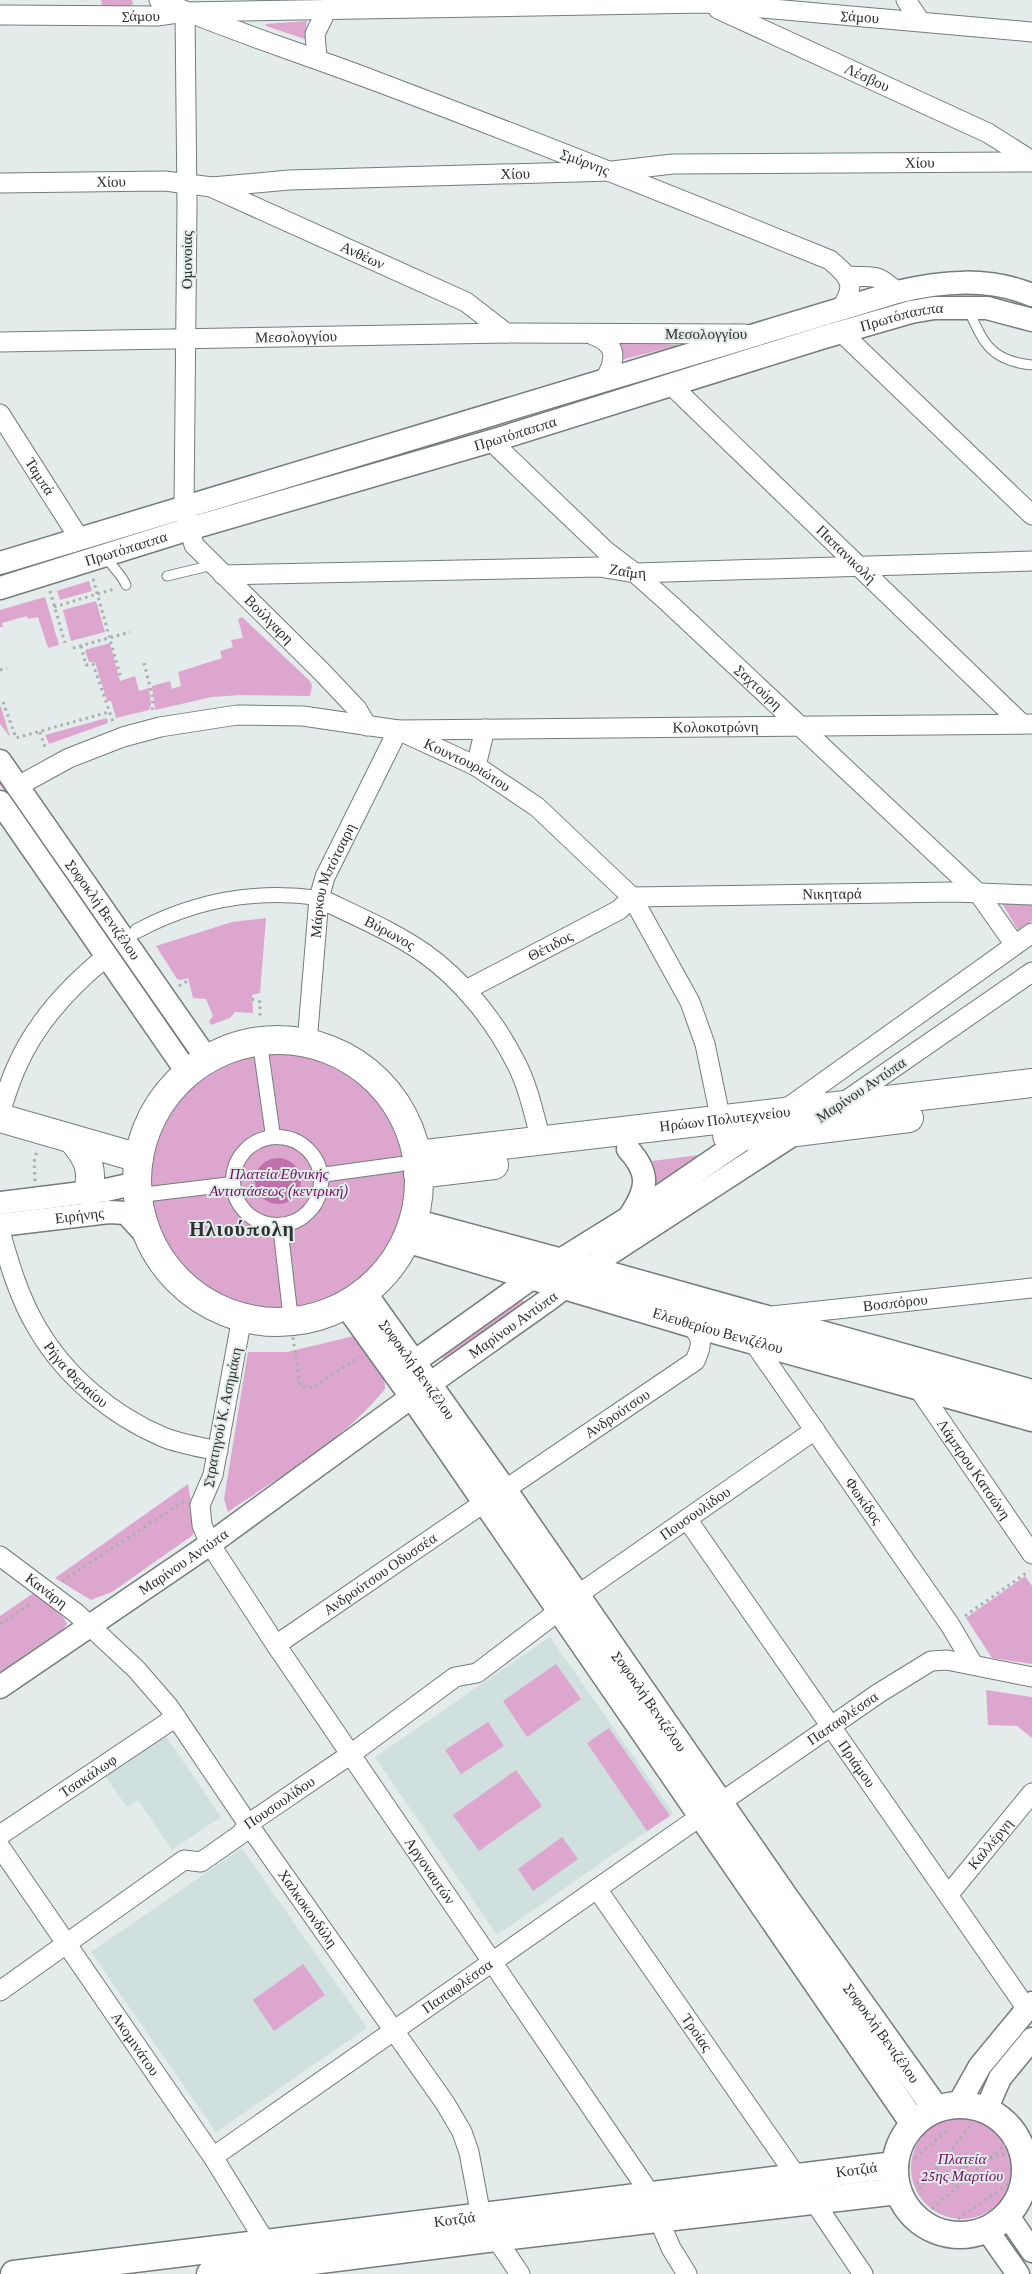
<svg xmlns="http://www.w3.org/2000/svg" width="1032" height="2274" viewBox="0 0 1032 2274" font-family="'Crimson Pro',serif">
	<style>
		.built { fill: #cfe0de }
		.green { fill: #dda6ce }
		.water { fill: #c071ac }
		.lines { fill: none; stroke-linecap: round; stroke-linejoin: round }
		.service-casing { stroke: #747c7c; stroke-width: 11 }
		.pedestrian-casing { stroke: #747c7c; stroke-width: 16 }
		.minor-casing { stroke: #747c7c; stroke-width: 21 }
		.tertiary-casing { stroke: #747c7c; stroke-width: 25 }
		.secondary-casing { stroke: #747c7c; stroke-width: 29 }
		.primary-casing { stroke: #747c7c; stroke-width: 30 }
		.path { stroke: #a8afae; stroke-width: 3; stroke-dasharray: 2.5 4; stroke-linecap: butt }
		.service { stroke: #fff; stroke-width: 9 }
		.pedestrian { stroke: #fff; stroke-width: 14 }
		.minor { stroke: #fff; stroke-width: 19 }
		.tertiary { stroke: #fff; stroke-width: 22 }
		.secondary { stroke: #fff; stroke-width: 26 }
		.primary { stroke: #fff; stroke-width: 28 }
		.labels { text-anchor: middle; stroke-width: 4; stroke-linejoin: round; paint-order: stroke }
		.street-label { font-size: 15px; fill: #2d3131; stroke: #e3eceb }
		.park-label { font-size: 15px; font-style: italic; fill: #710e60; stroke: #e3eceb }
		.district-label { font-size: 20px; font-weight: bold; letter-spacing: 1px; fill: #2d3131; stroke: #e3eceb }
	</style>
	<rect width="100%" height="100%" fill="#e3eceb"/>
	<g class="built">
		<path d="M550,1637L673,1813L497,1935L375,1757Z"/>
		<path d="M165,1735L221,1817L172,1850L138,1800L127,1807L105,1776Z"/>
		<path d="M242,1848L367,2028L216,2132L91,1952Z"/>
	</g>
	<g class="green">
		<path d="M101,0H132L133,4L130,6L102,5Z"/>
		<path d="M307,21L305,39L266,26L265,24Z"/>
		<path d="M619,342L680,345L621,360Z"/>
		<path d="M644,380L213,511V510Z"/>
		<path d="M168,523L169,525L0,576V574Z"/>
		<path d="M89,581L92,591L60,600L57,591Z"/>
		<path d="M45,597L59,645L48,648L38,617L28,619L27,616L2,623L3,627H0V610Z"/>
		<path d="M96,601L105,632L71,641L63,610Z"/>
		<path d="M242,617L310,681L312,686L310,696L241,695L212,697L155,710L152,686L170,681L172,689L181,686L178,672L222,658L220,651L233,647L231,640L243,638L238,619Z"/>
		<path d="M110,643L120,681L135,676L139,691L149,688L151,704L149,710L116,718L111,701H107L95,662H89L85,650Z"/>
		<path d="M0,707H1L10,737L0,724Z"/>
		<path d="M107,718L108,723L49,744L45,735Z"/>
		<path d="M0,780L183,1046L181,1047L0,785Z"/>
		<path d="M1001,902H1032V921L1018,930Z"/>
		<path d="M266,918L260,993L252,995L253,1013L235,1012L230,1018L211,1025L209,1021L213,1016L206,999L193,998L188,978L181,980L177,979L156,946L232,922Z"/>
		<circle cx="279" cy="1182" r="129"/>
		<path d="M699,1155L655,1186L656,1173L652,1161Z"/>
		<path d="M518,1295L526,1304L446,1360L441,1357L440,1350Z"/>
		<path d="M358,1335L384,1370L385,1389C343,1441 282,1475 228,1512L224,1499L248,1352H287Z"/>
		<path d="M188,1484L195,1527L193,1535L112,1592L91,1600L55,1578Z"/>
		<path d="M1025,1576L1032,1586V1664L992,1658L966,1618Z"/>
		<path d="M35,1592L63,1617L67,1624L63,1629L0,1672V1616Z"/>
		<path d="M556,1664L581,1699L527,1737L503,1701Z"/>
		<path d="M986,1690L1032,1697V1738L1017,1726L988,1725Z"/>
		<path d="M488,1722L504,1746L461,1774L445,1750Z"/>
		<path d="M609,1728L670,1816L647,1831L587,1743Z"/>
		<path d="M516,1770L542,1806L479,1851L453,1815Z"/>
		<path d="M562,1837L578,1859L533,1891L518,1869Z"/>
		<path d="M303,1964L325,1995L274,2031L253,2000Z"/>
		<circle cx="962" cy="2168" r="51"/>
	</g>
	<circle class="water" cx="278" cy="1181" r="23"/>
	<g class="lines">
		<defs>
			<g id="service">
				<path d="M968,309C984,344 991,361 1032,365"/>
				<path d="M106,556C112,568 121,573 126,585"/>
				<path d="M167,576L213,565"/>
			</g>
			<g id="pedestrian">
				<path d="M137,931C195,900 254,889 319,898"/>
				<path d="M261,1051L273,1136"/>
				<circle cx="277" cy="1181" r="44"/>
				<path d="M321,1175L401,1164"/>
				<path d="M149,1194L232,1184"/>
				<path d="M280,1225L290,1312"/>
			</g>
			<g id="minor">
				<path id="s1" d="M159,0C230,31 305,54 378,82C529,139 680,199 830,260C850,277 857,285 841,308"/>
				<path d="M906,0L920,21"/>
				<path id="s2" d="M718,9L988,133L1032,161"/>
				<path id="s3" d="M185,12L187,205L184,508L194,545L323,673L357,709L367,726"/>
				<path id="s4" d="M0,15L157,16L185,12L705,3L1032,32"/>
				<path d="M317,58L315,34L327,9"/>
				<path id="s5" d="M0,183L165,181L212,187L289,180L612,171L673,164L1032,162"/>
				<path id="s6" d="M213,188L466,302L506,333"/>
				<path d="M847,276C874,278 874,271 897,292"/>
				<path d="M841,332L1032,515"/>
				<path d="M593,335C617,344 617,358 605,379"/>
				<path id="s7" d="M0,342L506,333L745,334"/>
				<path id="s8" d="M670,384L1022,724"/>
				<path id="s9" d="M0,414L79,538"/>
				<path id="s10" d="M491,441L606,551L635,573L672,606L979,894L1015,945"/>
				<path id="s11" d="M223,575L599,567L635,573L1032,561"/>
				<path d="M476,766L485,729"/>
				<path id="s12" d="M18,786L69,758L123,737L160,727L237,715L303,716L398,730L476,766L537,807L632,897L690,1002L705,1044L721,1121L723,1138"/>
				<path id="s13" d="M319,898C354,915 392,931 424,953C462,980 494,1020 515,1061C528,1085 534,1114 541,1141"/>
				<path id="s14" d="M466,990L619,910L632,897L954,892L1032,895"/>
				<path id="s15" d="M307,1043L319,898L325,877L398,730L1032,724"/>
				<path d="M844,1102L1032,972"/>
				<path d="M783,1111L1032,933"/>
				<path d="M0,1113C5,1097 10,1081 17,1066C36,1022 70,986 107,956"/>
				<path id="s16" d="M0,1231C9,1263 19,1297 36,1326C64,1375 111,1415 163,1437C180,1444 200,1447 218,1451"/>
				<path id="s17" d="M772,1316L1032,1288"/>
				<path id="s18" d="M242,1317L213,1475L200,1505L202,1525L210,1544L276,1645L651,2195"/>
				<path id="s19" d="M752,1340L950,1625L973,1664"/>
				<path id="s20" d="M916,1385L1032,1554"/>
				<path id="s21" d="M503,1491L695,1361C703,1342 703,1339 689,1323"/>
				<path id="s22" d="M687,1519L1027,2009L1032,2008"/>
				<path id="s23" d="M0,1556L76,1613L136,1669L169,1707L248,1824L445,2103L462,2132L469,2152L481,2216L520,2274"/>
				<path id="s24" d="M576,1596L815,1430"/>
				<path id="s25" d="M276,1645L485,1502"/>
				<path id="s26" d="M720,1803L879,1693L931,1661L947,1660L1032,1677"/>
				<path id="s27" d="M0,1835L176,1717"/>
				<path id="s28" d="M0,1847L213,2157L266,2243"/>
				<path id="s29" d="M597,1889L797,2177"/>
				<path id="s30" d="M949,1894L1032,1793"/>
				<path id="s31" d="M0,1991L184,1860L201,1862L241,1834L248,1824L351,1754L455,1677L477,1673L560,1610"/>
				<path id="s32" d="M213,2157L701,1816"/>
				<path d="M813,2200L863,2274"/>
				<path d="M658,2218L671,2248L687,2274"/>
			</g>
			<g id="tertiary">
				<path d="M0,563L897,292C943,281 988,277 1032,295"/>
				<path id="s33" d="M0,588L189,529L498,439L821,338L911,312L934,308H987L1032,320"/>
				<path id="s34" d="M0,761L207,1059"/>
				<path d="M0,802L187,1072"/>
				<path d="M628,1149C650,1173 648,1188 631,1214"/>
				<path d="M0,1203L106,1190L137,1183"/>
				<path id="s35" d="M0,1225L109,1212L126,1213L148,1237"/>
				<path d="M400,1372L533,1277L628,1218L754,1132"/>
				<path id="s36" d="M0,1687L210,1544L428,1385L548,1300L606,1256L797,1132"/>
				<path d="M958,2105L980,2066L1032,2003"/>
				<path d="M986,2110L1000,2078L1032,2039"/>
				<path d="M1008,2216L1032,2251"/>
				<path d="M987,2230L1018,2274"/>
			</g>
			<g id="secondary">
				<path d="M413,1222L588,1269L1032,1393"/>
				<path id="s37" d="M406,1239L689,1323L1032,1418"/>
				<path id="s38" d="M363,1293L511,1501L786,1899L936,2109"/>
				<path d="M347,1304L413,1396L914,2124"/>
				<circle cx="960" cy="2170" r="65"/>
				<path id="s39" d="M14,2274L895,2165"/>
				<path d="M210,2274L495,2238L898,2191"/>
			</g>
			<g id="primary">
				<circle cx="278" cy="1181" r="141"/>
				<path d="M0,1118L139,1158"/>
				<path d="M736,1137L796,1132L909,1118"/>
				<path d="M73,1140C87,1157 94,1169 88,1192"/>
				<path id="s40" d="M417,1155L1032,1083"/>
				<path d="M418,1174L494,1165"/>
			</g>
		</defs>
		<use href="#service" class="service-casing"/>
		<use href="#pedestrian" class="pedestrian-casing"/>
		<use href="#minor" class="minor-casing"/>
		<use href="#tertiary" class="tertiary-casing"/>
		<use href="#secondary" class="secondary-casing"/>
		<use href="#primary" class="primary-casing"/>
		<g class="path">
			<path d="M93,579L121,678"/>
			<path d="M50,591L65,643"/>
			<path d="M54,607L114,589"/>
			<path d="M81,646L86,665L93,664L113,722"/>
			<path d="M73,648L130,632"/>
			<path d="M144,663L153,699L152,711"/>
			<path d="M0,670L7,668"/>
			<path d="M3,702L16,738L109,712"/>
			<path d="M40,732L46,750"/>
			<path d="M179,986L189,980"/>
			<path d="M252,999L260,1002V1016"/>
			<path d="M35,1181L34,1162L37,1150"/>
			<path d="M292,1331L300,1386L313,1388L359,1357"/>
			<path d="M62,1581L184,1501"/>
			<path d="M965,1616L1029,1571"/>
			<path d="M0,1624L33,1602"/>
			<path d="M915,2158L950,2128"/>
			<path d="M990,2158L1007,2143"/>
			<path d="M916,2183L1010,2152"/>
			<path d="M919,2189L973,2123"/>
			<path d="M932,2209L985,2162"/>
			<path d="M958,2219L1011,2182"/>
		</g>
		<use href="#service" class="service"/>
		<use href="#pedestrian" class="pedestrian"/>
		<use href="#minor" class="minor"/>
		<use href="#tertiary" class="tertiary"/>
		<use href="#secondary" class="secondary"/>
		<use href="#primary" class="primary"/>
	</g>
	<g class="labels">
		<g class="street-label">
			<text dy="5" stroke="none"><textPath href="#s4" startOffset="141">Σάμου</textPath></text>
			<text dy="5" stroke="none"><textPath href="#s4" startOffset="861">Σάμου</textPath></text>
			<text dy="5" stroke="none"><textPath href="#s2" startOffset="164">Λέσβου</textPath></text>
			<text dy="5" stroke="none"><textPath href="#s1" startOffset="456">Σμύρνης</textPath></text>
			<text dy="5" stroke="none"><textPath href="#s5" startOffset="921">Χίου</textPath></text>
			<text dy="5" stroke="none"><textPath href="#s5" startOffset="516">Χίου</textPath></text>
			<text dy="5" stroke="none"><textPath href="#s5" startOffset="111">Χίου</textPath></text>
			<text dy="5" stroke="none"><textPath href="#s6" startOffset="164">Ανθέων</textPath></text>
			<text transform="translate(187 260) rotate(-90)" y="5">Ομονοίας</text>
			<text dy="5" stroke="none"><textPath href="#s33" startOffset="942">Πρωτόπαππα</textPath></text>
			<text x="706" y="339">Μεσολογγίου</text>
			<text dy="5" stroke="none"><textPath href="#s7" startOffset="296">Μεσολογγίου</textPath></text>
			<text dy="5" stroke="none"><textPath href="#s33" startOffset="538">Πρωτόπαππα</textPath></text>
			<text dy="5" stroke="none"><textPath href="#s9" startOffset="74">Ταμπά</textPath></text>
			<text dy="5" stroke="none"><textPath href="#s33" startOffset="132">Πρωτόπαππα</textPath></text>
			<text dy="5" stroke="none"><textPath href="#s8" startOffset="245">Παπανικολή</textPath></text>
			<text dy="5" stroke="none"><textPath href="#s11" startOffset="405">Ζαΐμη</textPath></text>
			<text dy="5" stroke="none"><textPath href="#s3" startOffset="640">Βούλγαρη</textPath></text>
			<text dy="5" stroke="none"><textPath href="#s10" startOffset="364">Σαχτούρη</textPath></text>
			<text dy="5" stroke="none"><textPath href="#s15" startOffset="649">Κολοκοτρώνη</textPath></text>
			<text dy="5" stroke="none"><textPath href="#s12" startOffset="472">Κουντουριώτου</textPath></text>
			<text dy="5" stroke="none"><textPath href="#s15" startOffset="166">Μάρκου Μπότσαρη</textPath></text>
			<text dy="5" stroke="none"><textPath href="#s14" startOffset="391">Νικηταρά</textPath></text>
			<text dy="5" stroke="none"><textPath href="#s34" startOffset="181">Σοφοκλή Βενιζέλου</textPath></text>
			<text dy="5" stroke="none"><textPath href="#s13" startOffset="79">Βύρωνος</textPath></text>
			<text dy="5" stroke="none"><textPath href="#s14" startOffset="95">Θέτιδος</textPath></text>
			<text transform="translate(861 1090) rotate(-34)" y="5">Μαρίνου Αντύπα</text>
			<text dy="5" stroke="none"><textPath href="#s40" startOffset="310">Ηρώων Πολυτεχνείου</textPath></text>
			<text dy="5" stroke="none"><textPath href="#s35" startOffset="80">Ειρήνης</textPath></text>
			<text dy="5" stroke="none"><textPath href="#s17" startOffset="124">Βοσπόρου</textPath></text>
			<text dy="5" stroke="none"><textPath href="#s36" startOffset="628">Μαρίνου Αντύπα</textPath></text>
			<text dy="5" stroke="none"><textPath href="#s37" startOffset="325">Ελευθερίου Βενιζέλου</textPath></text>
			<text dy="5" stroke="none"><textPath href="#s38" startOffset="94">Σοφοκλή Βενιζέλου</textPath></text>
			<text dy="5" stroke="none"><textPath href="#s16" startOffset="165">Ρήγα Φεραίου</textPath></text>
			<text dy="5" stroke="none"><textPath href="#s21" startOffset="138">Ανδρούτσου</textPath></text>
			<text transform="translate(222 1417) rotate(-78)" y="5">Στρατηγού Κ. Ασημάκη</text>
			<text dy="5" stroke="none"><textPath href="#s20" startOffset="102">Λάμπρου Κατσώνη</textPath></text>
			<text dy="5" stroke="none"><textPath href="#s19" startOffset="196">Φωκίδος</textPath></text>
			<text dy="5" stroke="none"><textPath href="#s24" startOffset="145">Πουσουλίδου</textPath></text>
			<text dy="5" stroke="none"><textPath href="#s36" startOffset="222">Μαρίνου Αντύπα</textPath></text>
			<text dy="5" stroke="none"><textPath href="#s25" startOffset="126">Ανδρούτσου Οδυσσέα</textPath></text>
			<text dy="5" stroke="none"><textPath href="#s23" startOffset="58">Κανάρη</textPath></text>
			<text dy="5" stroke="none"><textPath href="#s38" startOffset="499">Σοφοκλή Βενιζέλου</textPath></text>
			<text dy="5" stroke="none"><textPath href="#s26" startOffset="149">Παπαφλέσσα</textPath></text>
			<text dy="5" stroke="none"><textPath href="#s22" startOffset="298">Πριάμου</textPath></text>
			<text dy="5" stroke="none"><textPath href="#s27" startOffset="106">Τσακάλωφ</textPath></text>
			<text dy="5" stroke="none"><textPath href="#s31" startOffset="342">Πουσουλίδου</textPath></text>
			<text dy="5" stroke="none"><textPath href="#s30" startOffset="65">Καλλέργη</textPath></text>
			<text dy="5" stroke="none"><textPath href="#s18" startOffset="628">Αργοναυτών</textPath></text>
			<text dy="5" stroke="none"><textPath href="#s23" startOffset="472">Χαλκοκονδύλη</textPath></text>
			<text dy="5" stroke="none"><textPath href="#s32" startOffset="298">Παπαφλέσσα</textPath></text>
			<text dy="5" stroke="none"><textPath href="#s29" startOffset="175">Τροίας</textPath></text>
			<text dy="5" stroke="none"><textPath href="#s38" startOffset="904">Σοφοκλή Βενιζέλου</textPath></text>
			<text dy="5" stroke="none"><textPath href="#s28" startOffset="239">Ακομινάτου</textPath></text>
			<text dy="5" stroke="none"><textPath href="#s39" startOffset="849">Κοτζιά</textPath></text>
			<text dy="5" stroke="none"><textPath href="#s39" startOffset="444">Κοτζιά</textPath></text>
		</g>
		<g class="park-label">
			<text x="279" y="1179">Πλατεία Εθνικής<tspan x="279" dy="17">Αντιστάσεως (κεντρική)</tspan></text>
			<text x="962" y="2164">Πλατεία<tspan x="962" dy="17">25ης Μαρτίου</tspan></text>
		</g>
		<g class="district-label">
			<text x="242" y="1236">Ηλιούπολη</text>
		</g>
	</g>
</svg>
